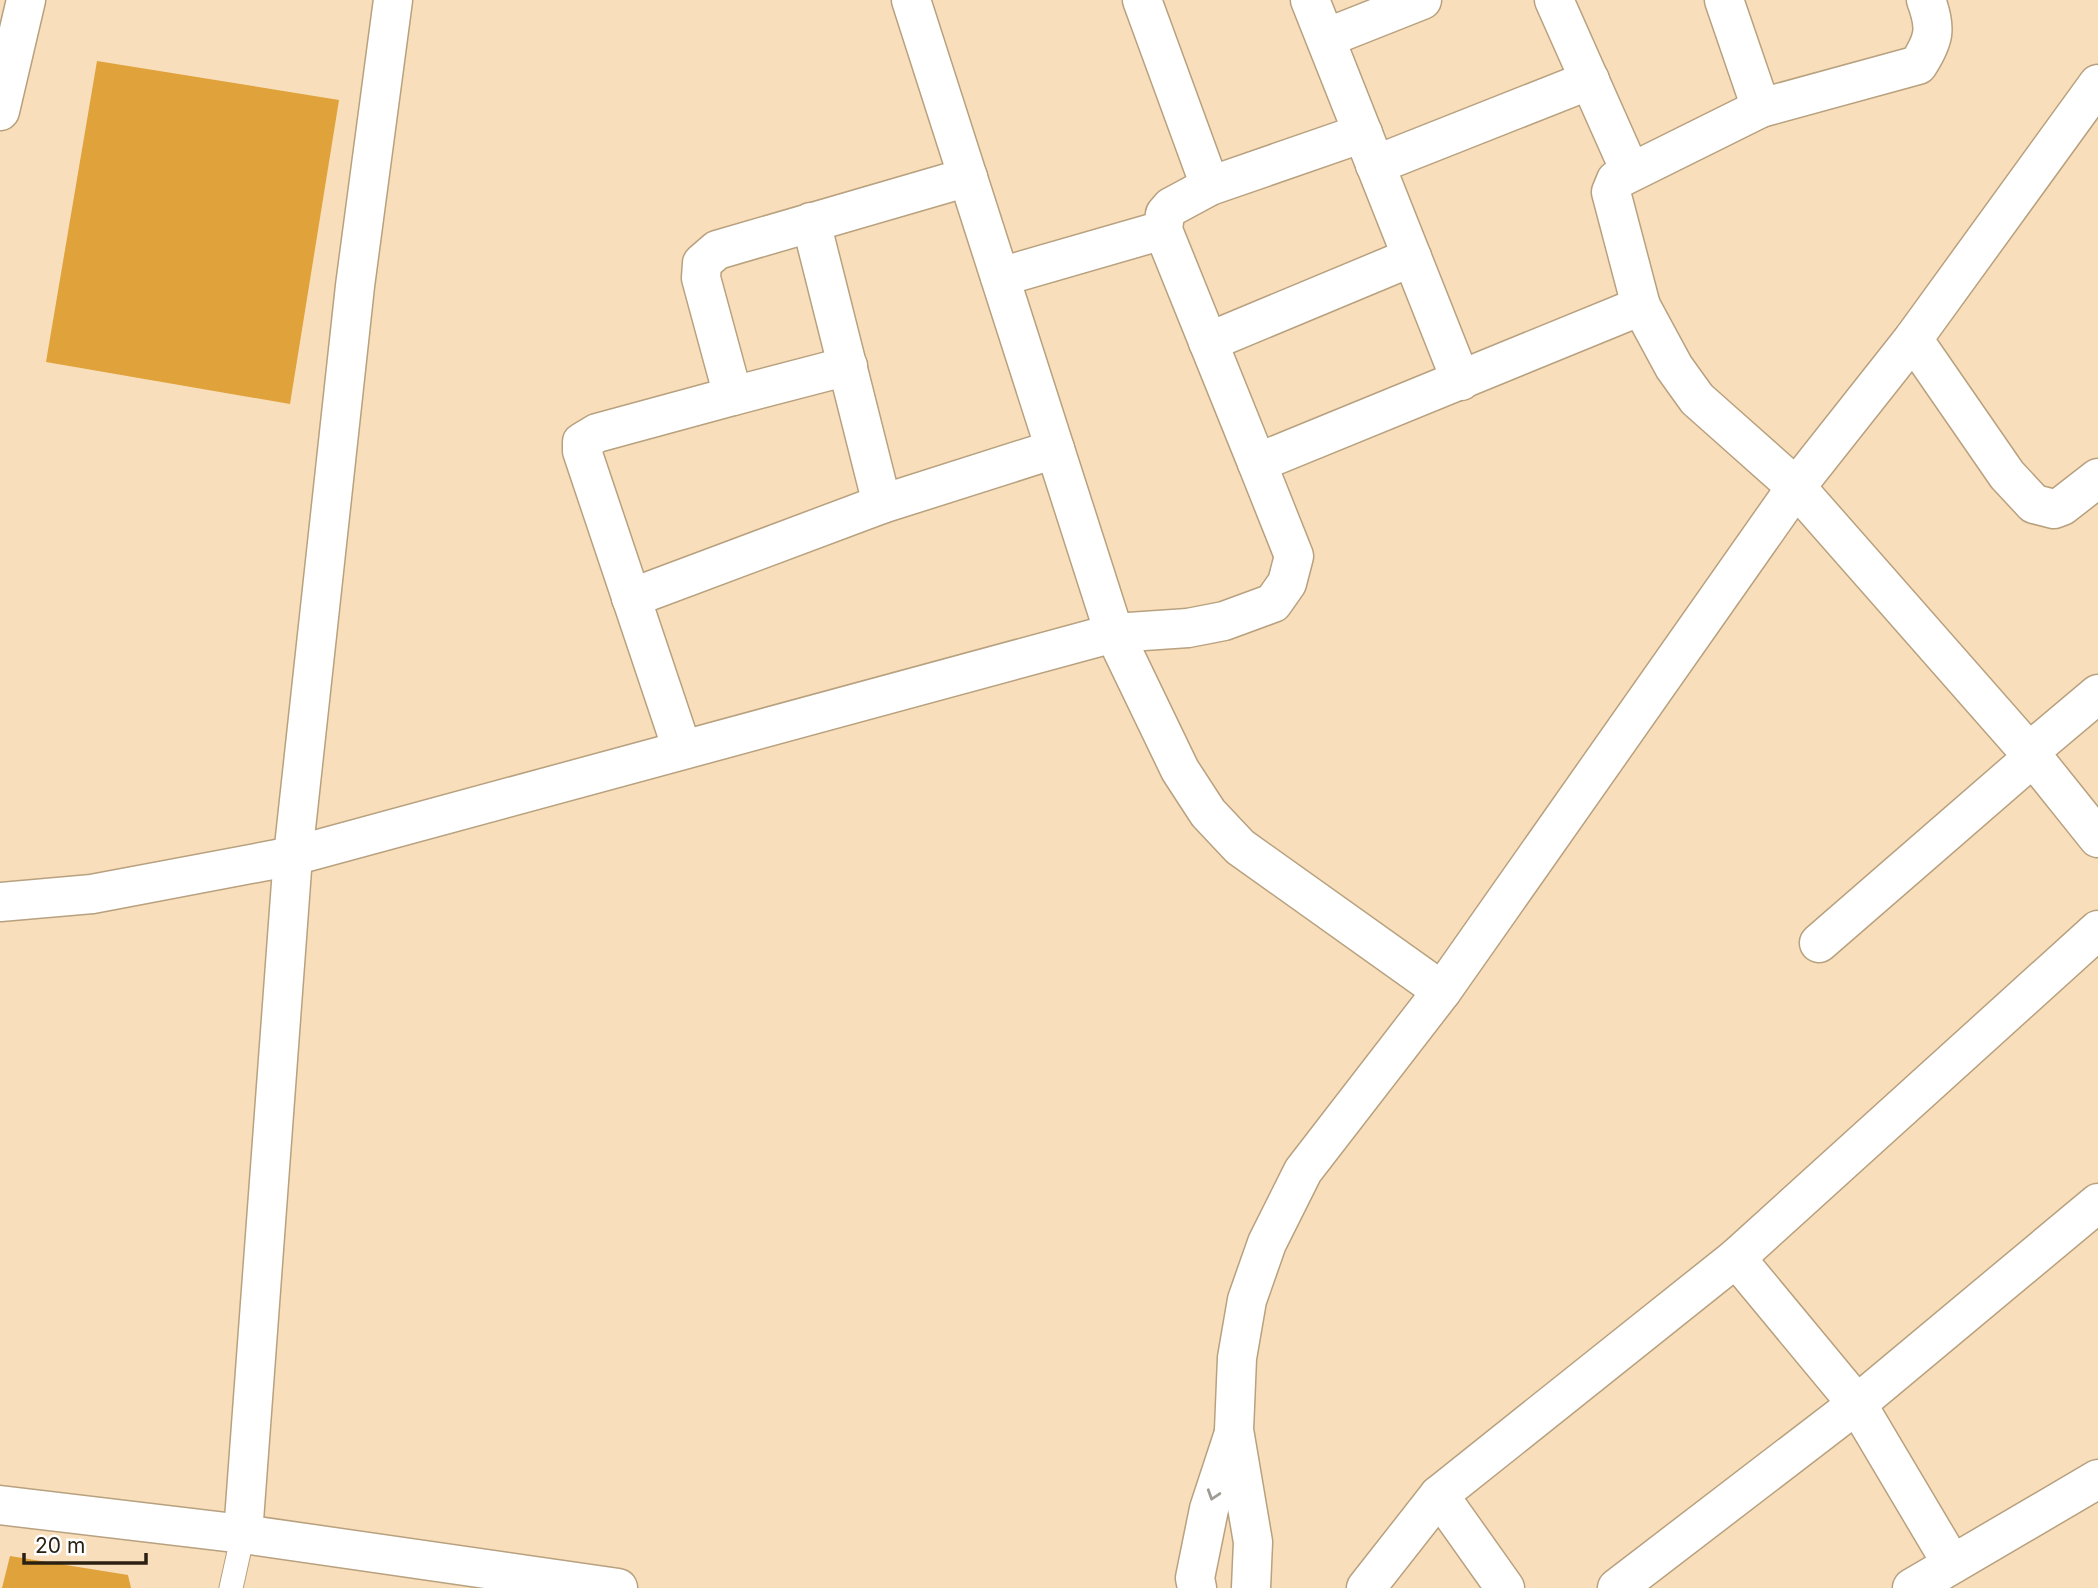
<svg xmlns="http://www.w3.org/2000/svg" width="2098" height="1588" viewBox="0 0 2098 1588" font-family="Inter,sans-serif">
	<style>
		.building { fill: #e0a23a }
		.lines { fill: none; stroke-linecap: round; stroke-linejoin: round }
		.service-casing { stroke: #b8a17f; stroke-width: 25 }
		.minor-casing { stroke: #b8a17f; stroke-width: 41 }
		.secondary-casing { stroke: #b8a17f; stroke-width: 41 }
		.service { stroke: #fff; stroke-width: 23 }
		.minor { stroke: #fff; stroke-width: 38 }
		.secondary { stroke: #fff; stroke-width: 38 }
		.oneway { stroke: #9f9b95 }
	</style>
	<rect width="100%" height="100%" fill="#f8debb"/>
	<g class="building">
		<path d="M97,61L339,100L290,404L46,362Z"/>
		<path d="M10,1556L128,1575L131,1588H2Z"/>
	</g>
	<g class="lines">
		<defs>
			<path id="service" d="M231,1588L243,1534"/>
			<g id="minor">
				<path d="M911,0L1114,633L1180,770L1208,813L1240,847L1442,991"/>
				<path d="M1142,0L1210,186"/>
				<path d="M1310,0L1461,381"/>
				<path d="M1554,0L1630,171"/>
				<path d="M1724,0L1761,108L1616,180L1611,192L1641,306L1674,367L1697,399L1796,487L2029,752L2098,838"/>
				<path d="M1326,38L1422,0"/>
				<path d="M1761,108L1918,65C1934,40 1937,29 1926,0"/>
				<path d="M0,111L26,0"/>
				<path d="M1375,165L1590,80"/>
				<path d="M1000,277L1163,230"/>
				<path d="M1913,339L2007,475L2034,504L2054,509L2062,506L2098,478"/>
				<path d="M1208,342L1412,257"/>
				<path d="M733,396L848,366"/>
				<path d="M1257,463L1163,230L1165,214L1171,207L1210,186L1363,133"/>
				<path d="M882,504L1055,449"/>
				<path d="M631,598L882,504L811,222"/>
				<path d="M682,749L582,451V442L597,433L733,396L701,278L702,263L717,250L968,177"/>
				<path d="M2029,752L2098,694"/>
				<path d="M0,902L92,894L293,856L1114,633L1188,628L1224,621L1273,603L1287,583L1294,556L1257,463L1641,306"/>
				<path d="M1819,943L2032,758"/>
				<path d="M1736,1258L1857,1404L1952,1564"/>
				<path d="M1439,1495L1505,1588"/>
				<path d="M243,1534L293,856L355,286L393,0"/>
				<path d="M1197,1588L1195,1578L1209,1509L1233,1436"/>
				<path d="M1251,1588L1253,1542L1234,1430L1237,1358L1247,1300L1267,1243L1303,1171L1442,991L1796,487L1913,339L2098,84"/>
				<path d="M1366,1588L1439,1495L1736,1258L2098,930"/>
				<path d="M1617,1588L1857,1404L2098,1203"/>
				<path d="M1912,1588L2098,1479"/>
			</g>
			<path id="secondary" d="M0,1505L243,1534L618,1588"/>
		</defs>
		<use href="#service" class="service-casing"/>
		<use href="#minor" class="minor-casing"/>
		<use href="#secondary" class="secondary-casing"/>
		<use href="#service" class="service"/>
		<use href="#minor" class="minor"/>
		<use href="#secondary" class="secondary"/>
	</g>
	<defs><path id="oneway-chevron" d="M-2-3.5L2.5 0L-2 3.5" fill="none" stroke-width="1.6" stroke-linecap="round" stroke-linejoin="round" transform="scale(1.75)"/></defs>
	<use class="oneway" href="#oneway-chevron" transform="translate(1213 1495) rotate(108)"/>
	<path d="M24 1553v10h122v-10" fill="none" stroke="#2a2113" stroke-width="3.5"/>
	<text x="35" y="1553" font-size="21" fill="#2a2113" stroke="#ffffff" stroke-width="5" paint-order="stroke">20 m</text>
</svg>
